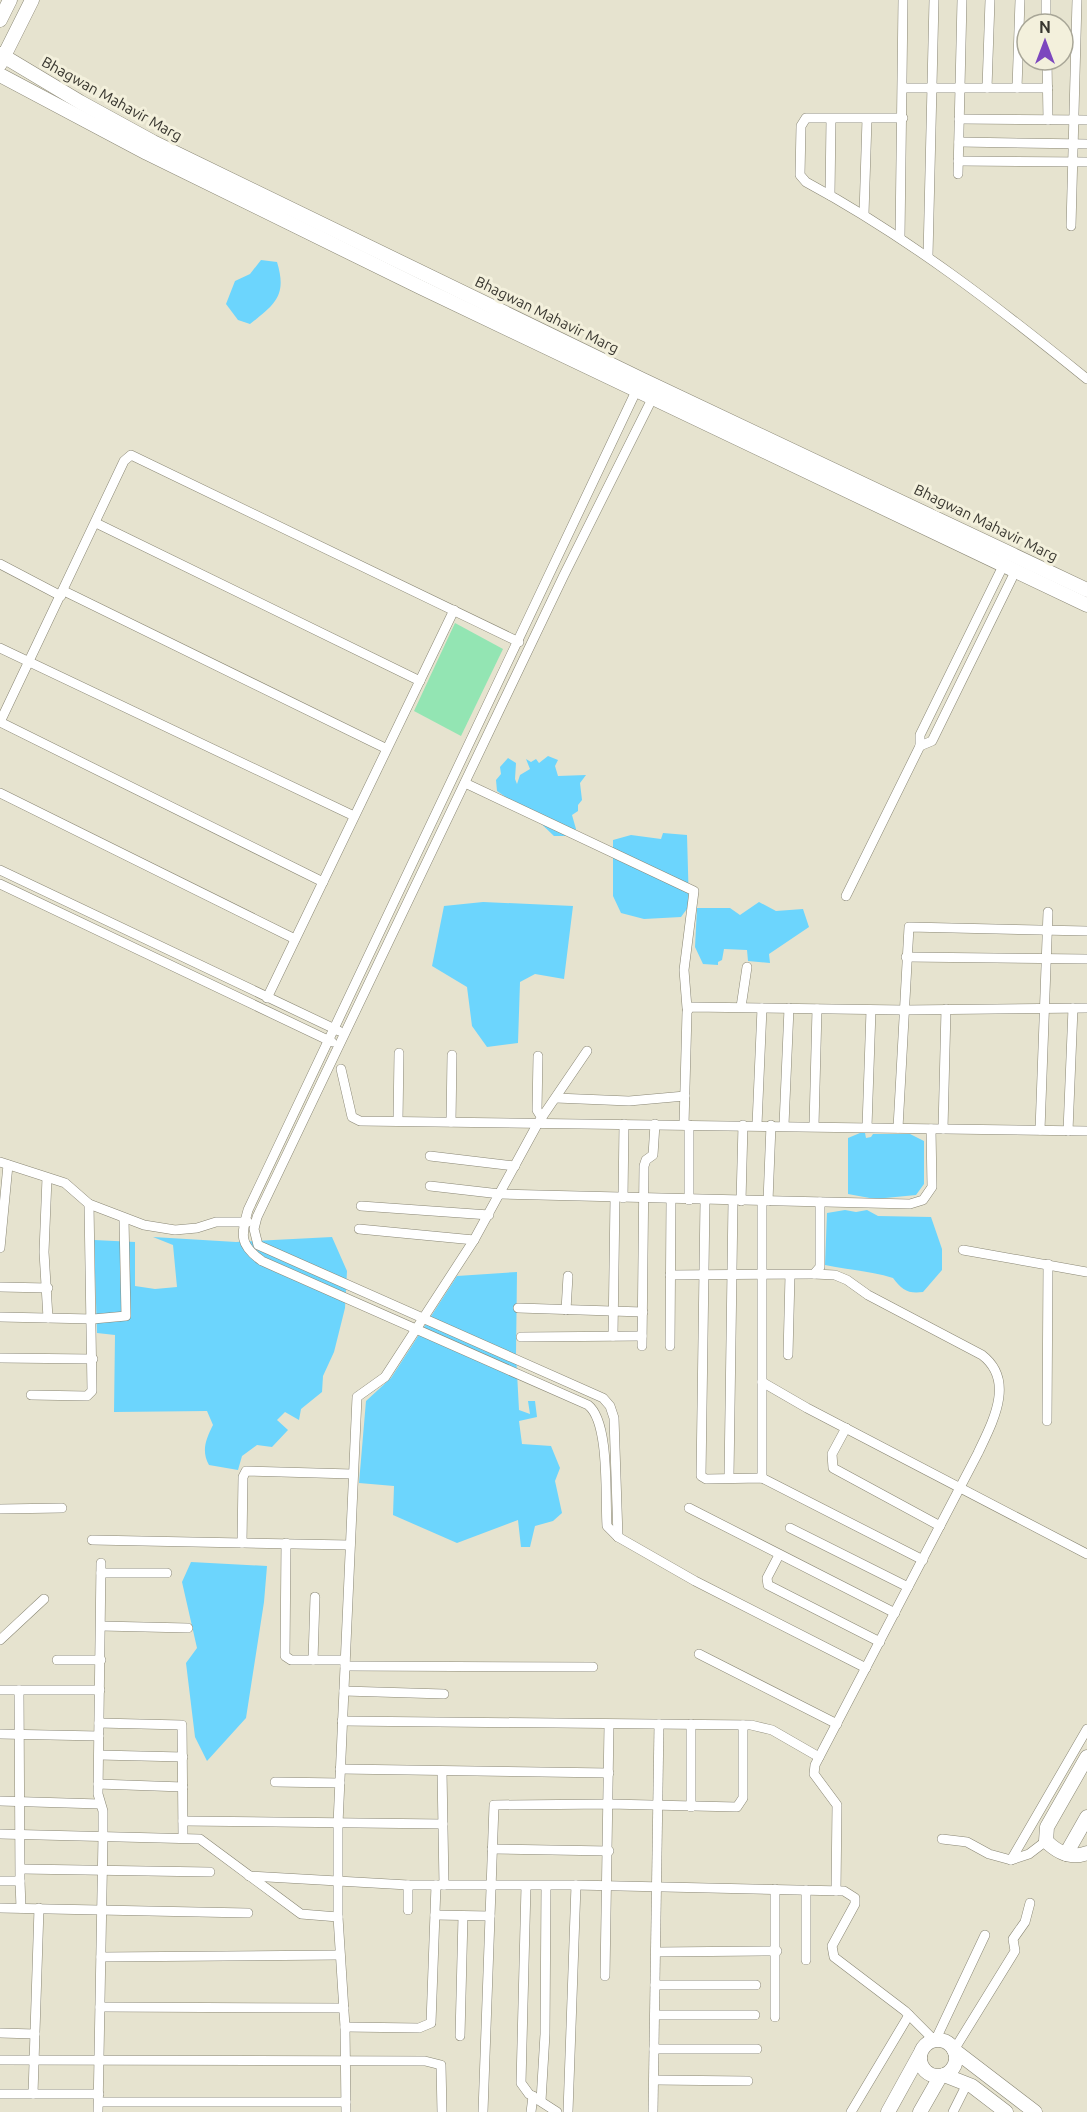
<svg xmlns="http://www.w3.org/2000/svg" width="1087" height="2112" viewBox="0 0 1087 2112" font-family="Ubuntu,sans-serif">
	<style>
		.green { fill: #93e5b3 }
		.water { fill: #6cd5fd }
		.lines { fill: none; stroke-linecap: round; stroke-linejoin: round }
		.street-casing { stroke: #898674; stroke-width: 10 }
		.secondary-casing { stroke: #898674; stroke-width: 15 }
		.street { stroke: #fff; stroke-width: 9 }
		.secondary { stroke: #fff; stroke-width: 14 }
		.labels { text-anchor: middle; stroke-width: 6; stroke-linejoin: round; paint-order: stroke }
		.street-label { font-size: 15px; fill: #38362f; stroke: #f3f0dc }
	</style>
	<rect width="100%" height="100%" fill="#e6e3cf"/>
	<path class="green" d="M455,623L503,649L461,736L414,711Z"/>
	<g class="water">
		<path d="M261,260L277,262C287,295 276,304 250,324L238,320L226,304L235,281L250,274Z"/>
		<path d="M548,756L558,760L555,766L558,776L586,775L580,783L582,800L578,805V811L572,815L576,829L570,836H554L532,815L497,791L496,780L501,774L500,767L508,758L516,763L515,779L517,784L520,775L530,769L526,759L531,762L536,759L539,763Z"/>
		<path d="M663,833L687,835L689,906L681,917L644,919L621,913L613,896V840L631,835L661,839Z"/>
		<path d="M483,902L573,906L564,979L535,974L520,982L518,1043L487,1047L472,1026L467,987L432,966L444,906Z"/>
		<path d="M759,902L776,911L803,909L809,927L769,954L770,963L748,961L747,950L724,949L722,960L718,962V965L703,964L695,947L697,908H730L740,915Z"/>
		<path d="M860,1133H865L866,1138L871,1137L873,1134H910L924,1141V1184L916,1195L875,1199L848,1194V1138Z"/>
		<path d="M845,1210L856,1212L867,1210L878,1216L931,1217L942,1249V1270L923,1292C908,1294 902,1290 893,1278C871,1271 848,1270 825,1265L827,1213Z"/>
		<path d="M153,1237L236,1242L332,1237L347,1271L345,1308L334,1352L323,1376L322,1392L301,1409L299,1420L285,1412L277,1420L288,1430L272,1447L257,1445L242,1456L238,1470L209,1465C201,1451 206,1439 213,1425L207,1411L114,1412L115,1335L97,1333L94,1240L135,1242V1286L155,1289L177,1287L173,1245Z"/>
		<path d="M517,1272L516,1354L519,1410L530,1414L528,1401H535L537,1417L519,1421L522,1444L551,1446L560,1468L555,1481L562,1513L553,1521L535,1526L530,1547H521L518,1520L457,1543L393,1515L394,1486L359,1483L366,1401L391,1378L457,1276Z"/>
		<path d="M191,1562L267,1566L264,1602L246,1718L207,1761L195,1737L186,1663L197,1648L182,1582Z"/>
	</g>
	<g class="lines">
		<defs>
			<g id="street">
				<path d="M1046,0V24"/>
				<path d="M1047,60L1048,120"/>
				<path d="M903,88H1048"/>
				<path d="M987,88L990,0"/>
				<path d="M1017,88L1020,0"/>
				<path d="M903,118H806L801,126L800,175L806,182C908,237 997,306 1087,379"/>
				<path d="M959,119L1087,120"/>
				<path d="M959,142L1087,144"/>
				<path d="M958,161L1087,162"/>
				<path d="M958,174L962,0"/>
				<path d="M830,195L831,119"/>
				<path d="M864,214L867,119"/>
				<path d="M1071,226L1077,0"/>
				<path d="M900,237L903,0"/>
				<path d="M928,256L934,0"/>
				<path d="M638,387L248,1210C241,1235 239,1245 262,1261L588,1405C610,1422 605,1497 607,1526L618,1537L695,1581L866,1668"/>
				<path d="M96,523L420,681"/>
				<path d="M0,564L61,596"/>
				<path d="M64,591L385,748"/>
				<path d="M0,648L354,816"/>
				<path d="M0,722L124,461L131,455L519,642"/>
				<path d="M0,722L323,882"/>
				<path d="M920,746L932,741L1015,572"/>
				<path d="M465,783L694,891L684,970L687,1008"/>
				<path d="M0,793L295,939"/>
				<path d="M0,870L339,1031"/>
				<path d="M0,884L332,1042"/>
				<path d="M846,896L920,746V735L1003,566"/>
				<path d="M906,957L1087,959"/>
				<path d="M267,998L454,610"/>
				<path d="M741,1007L747,967"/>
				<path d="M538,1056L537,1110L542,1118"/>
				<path d="M341,1069L352,1117L360,1121L1087,1131"/>
				<path d="M556,1098L629,1101L685,1096"/>
				<path d="M398,1121L399,1053"/>
				<path d="M451,1122L452,1055"/>
				<path d="M684,1125L687,1012L690,1007L904,1010L1087,1008"/>
				<path d="M757,1125L762,1008"/>
				<path d="M784,1125L789,1008"/>
				<path d="M814,1126L817,1009"/>
				<path d="M867,1127L871,1010"/>
				<path d="M898,1128L909,927L1087,931"/>
				<path d="M943,1129L946,1009"/>
				<path d="M1040,1130L1048,912"/>
				<path d="M1068,1131L1073,1008"/>
				<path d="M430,1156L515,1166"/>
				<path d="M0,1162L65,1183L89,1204L144,1225L175,1230L197,1228L216,1222H248"/>
				<path d="M47,1178L44,1252L48,1318"/>
				<path d="M430,1186L500,1194L910,1204L923,1200L932,1187L931,1129"/>
				<path d="M623,1198L624,1124"/>
				<path d="M689,1200V1125"/>
				<path d="M705,1201L701,1476L706,1479L762,1478L923,1560"/>
				<path d="M741,1201L743,1125"/>
				<path d="M768,1201L771,1125"/>
				<path d="M361,1206L489,1215"/>
				<path d="M359,1229L474,1240"/>
				<path d="M0,1248L8,1165"/>
				<path d="M963,1250L1087,1272"/>
				<path d="M814,1274L835,1275L847,1280L868,1295L982,1355C1016,1381 992,1423 978,1453L815,1765L814,1774L837,1805L836,1891"/>
				<path d="M670,1275L814,1274L820,1267V1202"/>
				<path d="M0,1287L48,1288"/>
				<path d="M518,1308L643,1312"/>
				<path d="M566,1310L568,1276"/>
				<path d="M0,1317L93,1319L126,1316L124,1219"/>
				<path d="M613,1336L615,1198"/>
				<path d="M521,1337L642,1336"/>
				<path d="M642,1346L644,1166L646,1160L653,1155L655,1124"/>
				<path d="M670,1346L671,1200"/>
				<path d="M788,1355L790,1275"/>
				<path d="M0,1358L93,1359"/>
				<path d="M762,1382L807,1408L1087,1554"/>
				<path d="M31,1395L87,1396L92,1391L89,1204"/>
				<path d="M1047,1421L1048,1264"/>
				<path d="M846,1428L832,1454L833,1468L940,1526"/>
				<path d="M729,1477L733,1201"/>
				<path d="M762,1478V1201"/>
				<path d="M689,1508L895,1613"/>
				<path d="M0,1509L62,1508"/>
				<path d="M790,1528L908,1587"/>
				<path d="M618,1537L614,1418L610,1406L603,1398L258,1245L254,1229L257,1217L564,575L654,395"/>
				<path d="M92,1540L350,1545"/>
				<path d="M242,1543L243,1477L246,1471L352,1474"/>
				<path d="M286,1543L285,1656L291,1660H345"/>
				<path d="M779,1555L767,1578L768,1585L880,1642"/>
				<path d="M101,1573H167"/>
				<path d="M101,1626L188,1628"/>
				<path d="M0,1640L44,1599"/>
				<path d="M699,1654L837,1724"/>
				<path d="M57,1660H101"/>
				<path d="M313,1660L315,1597"/>
				<path d="M345,1666L593,1667"/>
				<path d="M0,1690H100"/>
				<path d="M344,1691L444,1694"/>
				<path d="M342,1721L751,1725L772,1730L819,1757"/>
				<path d="M99,1723L182,1725L183,1838"/>
				<path d="M691,1724V1807"/>
				<path d="M0,1734L99,1736"/>
				<path d="M99,1755L183,1757"/>
				<path d="M340,1769L609,1773"/>
				<path d="M442,1771L444,1885"/>
				<path d="M275,1782L340,1783"/>
				<path d="M98,1784L183,1787"/>
				<path d="M0,1801L100,1804"/>
				<path d="M183,1821L443,1824"/>
				<path d="M0,1834L200,1839L301,1914L338,1917"/>
				<path d="M942,1839L967,1842L989,1854L1011,1860L1029,1854L1046,1841"/>
				<path d="M492,1849L609,1851"/>
				<path d="M1011,1860L1087,1729"/>
				<path d="M21,1869L210,1872"/>
				<path d="M249,1876L408,1885H576L844,1891L855,1898V1904L832,1946L834,1957L905,2011L935,2041L985,1935"/>
				<path d="M0,1881H20L19,1690"/>
				<path d="M20,1881L21,1908"/>
				<path d="M526,1886L521,2083L529,2094L557,2112"/>
				<path d="M775,1889V2017"/>
				<path d="M0,1908L248,1913"/>
				<path d="M408,1910V1885"/>
				<path d="M435,1915L490,1916"/>
				<path d="M656,1952L777,1951"/>
				<path d="M101,1957L340,1955"/>
				<path d="M806,1960V1890"/>
				<path d="M605,1976L609,1725"/>
				<path d="M655,1985H756"/>
				<path d="M100,2007L344,2008"/>
				<path d="M655,2015H755"/>
				<path d="M345,2027L419,2028L431,2023L436,1885"/>
				<path d="M0,2033L35,2034"/>
				<path d="M460,2036L463,1916"/>
				<path d="M654,2049H757"/>
				<path d="M954,2050L1015,1951L1013,1939L1025,1922L1030,1903"/>
				<path d="M0,2060L425,2061L441,2065L442,2112"/>
				<path d="M654,2080L748,2081"/>
				<path d="M0,2094H99"/>
				<path d="M33,2094L39,1908"/>
				<path d="M541,2101L545,2034L546,1886"/>
				<path d="M99,2102H346"/>
				<path d="M98,2112L103,1836V1811L98,1794L101,1563"/>
				<path d="M346,2112L345,2027L338,1917V1824L357,1397L385,1377L474,1240L538,1123L587,1051"/>
				<path d="M483,2112L494,1805L609,1804L737,1807L743,1798V1725"/>
				<path d="M531,2112L533,2096"/>
				<path d="M568,2112L576,1885"/>
				<path d="M653,2112L659,1724"/>
				<path d="M851,2112L909,2015"/>
				<path d="M953,2112L967,2084"/>
			</g>
			<g id="secondary">
				<path d="M0,20L10,0"/>
				<path d="M0,54L80,102L153,142L641,379L1087,590"/>
				<path d="M0,64L32,0"/>
				<path d="M0,75L147,153L420,287L1087,605"/>
				<path d="M1087,1757L1047,1827L1046,1841C1058,1853 1071,1859 1087,1853"/>
				<path d="M1066,1854L1087,1817"/>
				<circle cx="938" cy="2058" r="18"/>
				<path d="M954,2050L1035,2112"/>
				<path d="M944,2075L972,2086L1006,2112"/>
				<path d="M888,2112L920,2054"/>
				<path d="M920,2112L940,2077"/>
			</g>
		</defs>
		<use href="#street" class="street-casing"/>
		<use href="#secondary" class="secondary-casing"/>
		<use href="#street" class="street"/>
		<use href="#secondary" class="secondary"/>
	</g>
	<g class="labels">
		<g class="street-label">
			<text transform="translate(112 99) rotate(29)" y="5">Bhagwan Mahavir Marg</text>
			<text transform="translate(547 315) rotate(26)" y="5">Bhagwan Mahavir Marg</text>
			<text transform="translate(986 523) rotate(26)" y="5">Bhagwan Mahavir Marg</text>
		</g>
	</g>
	<g transform="translate(1045 42)"><circle r="28" fill="#f3f0dc" stroke="#a8a697" stroke-width="1.5"/>
	<path d="M0-4.5L10 22L0 15L-10 22Z" fill="#7c47be"/>
	<text y="-9" font-size="16" font-weight="bold" text-anchor="middle" fill="#38362f">N</text>
	</g>
</svg>
